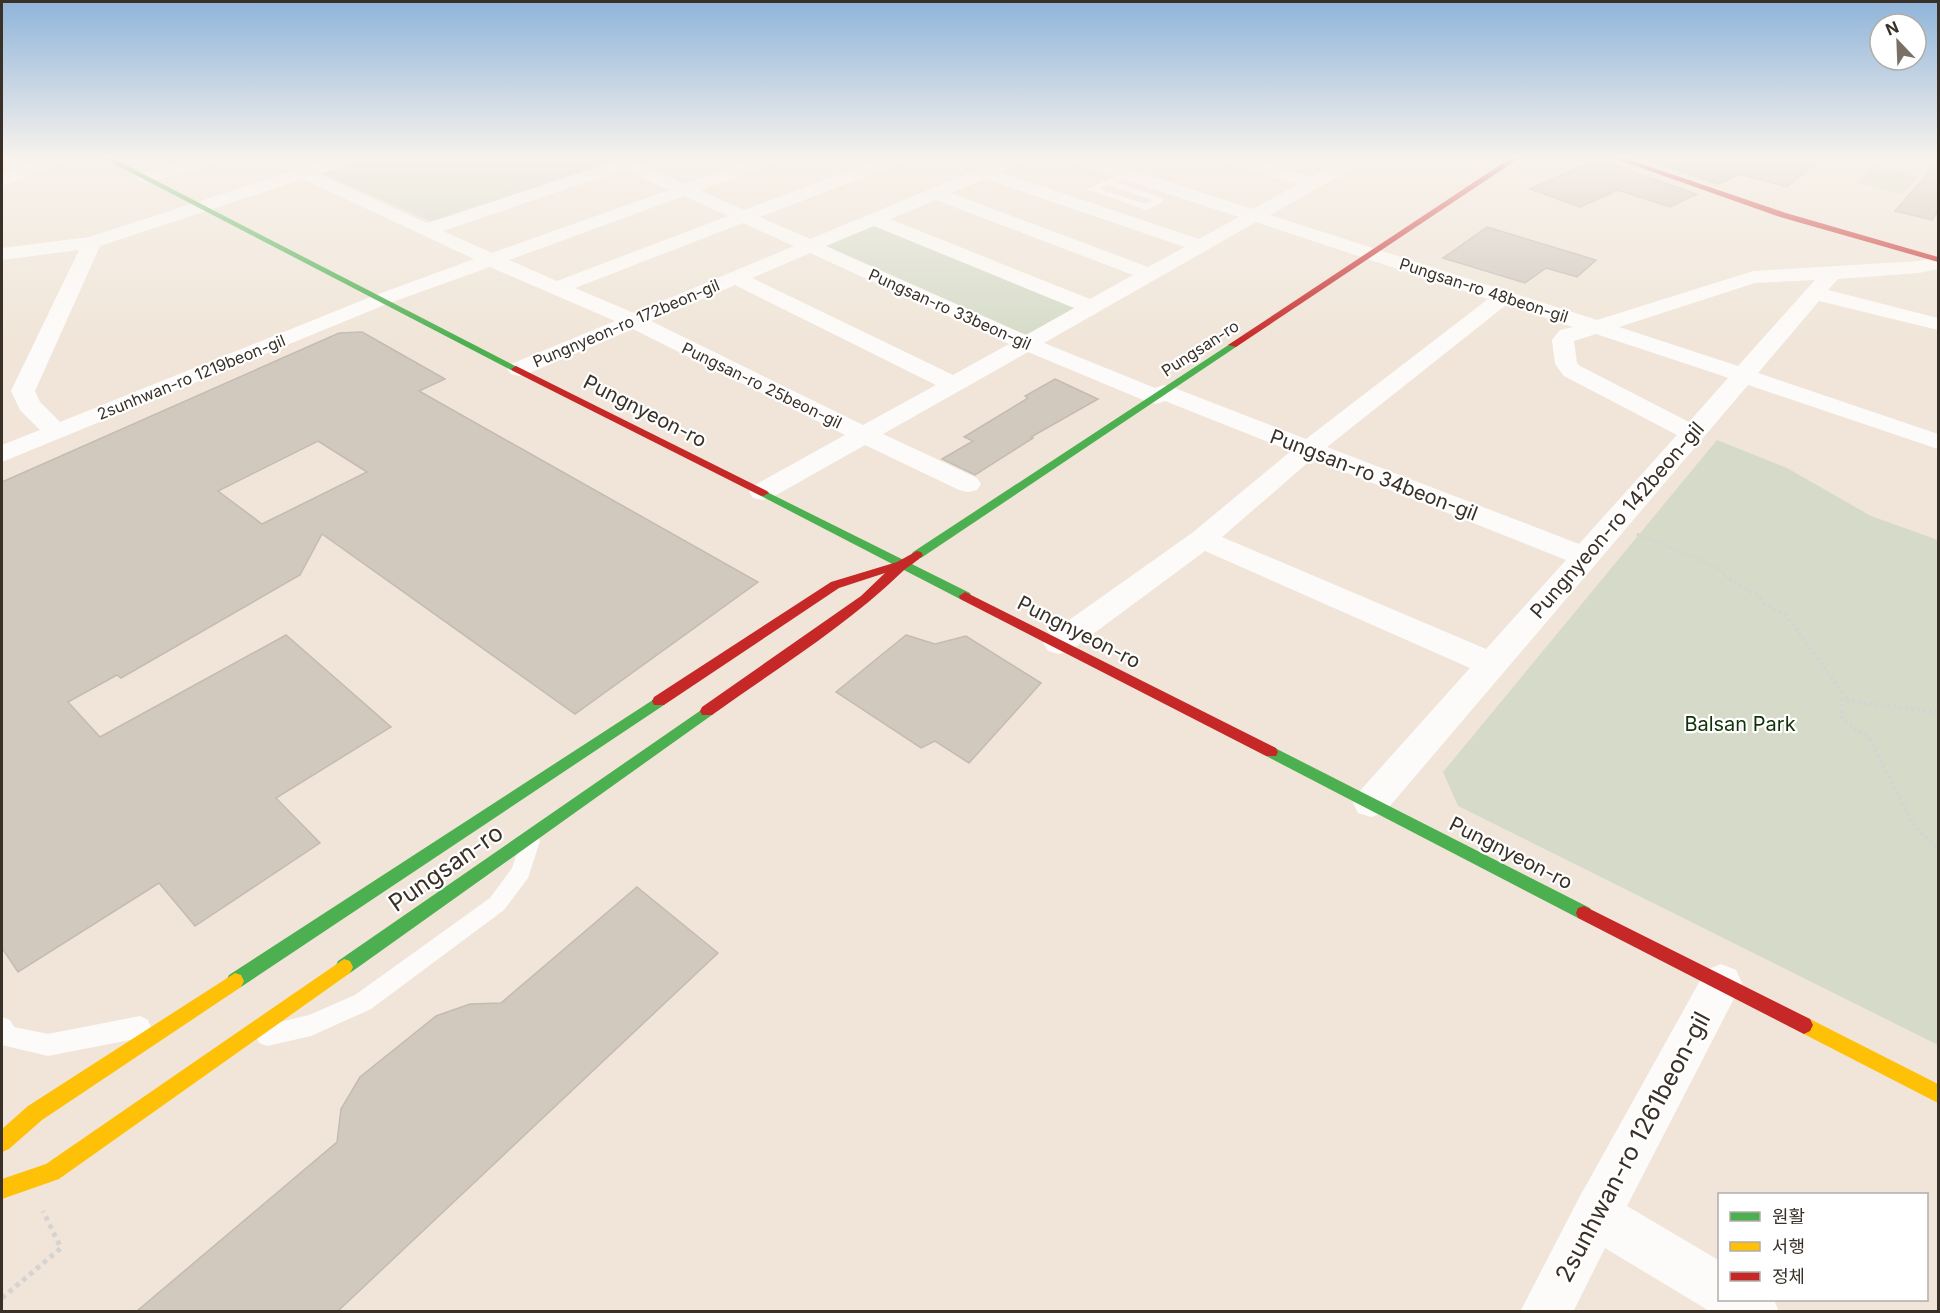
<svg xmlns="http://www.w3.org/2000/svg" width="1940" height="1313" viewBox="0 0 1940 1313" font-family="Inter,'Noto Sans KR',sans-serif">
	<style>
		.green { fill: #d5dbc8 }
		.building { fill: #d1c8be; stroke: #c4bbb2; stroke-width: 1.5; fill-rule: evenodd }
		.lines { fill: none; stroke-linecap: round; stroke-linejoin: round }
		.path-far2 { stroke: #d6d3d0; stroke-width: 3; stroke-dasharray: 2 2; stroke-linecap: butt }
		.path-far1 { stroke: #d6d3d0; stroke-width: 4; stroke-dasharray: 3 3; stroke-linecap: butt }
		.path { stroke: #d6d3d0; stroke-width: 5; stroke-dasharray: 4.5 4.5; stroke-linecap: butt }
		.lane { fill: #fdfbf9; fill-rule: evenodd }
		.street { fill: #fdfbf9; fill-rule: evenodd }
		.fast { fill: #4caf50; fill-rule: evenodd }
		.slow { fill: #ffc107; fill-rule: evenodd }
		.jam { fill: #c62828; fill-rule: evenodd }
		.labels { text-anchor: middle; stroke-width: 4.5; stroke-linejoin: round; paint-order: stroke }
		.far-street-label { font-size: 16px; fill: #393128; stroke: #fff }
		.street-label { font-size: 20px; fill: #393128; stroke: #fff }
		.park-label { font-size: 20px; fill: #12320a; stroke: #fff }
		.near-street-label { font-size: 24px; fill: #393128; stroke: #fff }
	</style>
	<rect width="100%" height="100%" fill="#f0e5d8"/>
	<g class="green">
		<path d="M359,159H658L643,163L620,159L433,222L317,172Z"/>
		<path d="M1873,166L1919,177L1902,194L1855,182Z"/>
		<path d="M872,224L1078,307L1024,337L821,246Z"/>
		<path d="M1717,440L1787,468L1871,516L1938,540V1045L1458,806L1443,772Z"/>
	</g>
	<g class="building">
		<path d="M1589,159H1609L1613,165L1697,194L1670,207L1618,190L1580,207L1530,189L1580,167H1588Z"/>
		<path d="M1644,159H1821L1787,187L1740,174L1718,184Z"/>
		<path d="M1938,162V211L1932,220L1895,211Z"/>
		<path d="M1487,227L1596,260L1577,277L1546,268L1525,283L1443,258Z"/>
		<path d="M362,332L445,379L419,391L758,582L575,714L322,534L300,575L121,678L117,675L68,702L100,737L286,635L391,727L276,798L320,843L195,926L159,883L18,972L2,948V482L339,333ZM318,441L367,472L262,524L218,491Z"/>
		<path d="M1055,379L1098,399L1031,437L1033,438L975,475L942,459L973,441L964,437L1028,398L1025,396Z"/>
		<path d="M906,635L935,644L966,636L1041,683L969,763L935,741L921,748L836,692Z"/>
		<path d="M637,887L718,953L338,1311H137L337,1142L341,1109L360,1077L436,1016L470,1004L501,1003Z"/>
	</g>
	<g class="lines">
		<path class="path-far2" d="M1637,534L1717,567L1731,581"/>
		<g class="path-far1">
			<path d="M1729,579L1759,596L1765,604L1787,617L1849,701"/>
			<path d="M1938,712L1841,700L1842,719L1869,738L1915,827L1938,848"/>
		</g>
		<path class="path" d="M2,1298L61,1248L43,1211"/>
		<g class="lane">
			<path d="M1126,171L1131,174L1129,176L1116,182L1163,198V202L1146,210L1087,189ZM1108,185L1152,200L1145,204L1100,189Z"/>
			<path d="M530,833L537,835L540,841L528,878L504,910L371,1009L311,1036L267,1046L259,1043L256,1035L259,1027L309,1015L355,995L490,898L512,868L523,835Z"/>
			<path d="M140,1016L148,1020L151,1027L148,1034L140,1038L48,1056L2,1045V1017L10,1020L14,1027L48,1034Z"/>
		</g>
		<g class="street">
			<path d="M41,159H63L61,163L2,186V175Z"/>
			<path d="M193,159H219L217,163L146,183L140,182L137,178L140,174Z"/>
			<path d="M330,159H355L353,163L319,174L427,223L617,161L637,162L685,184L754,159H778L776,163L700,190L744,210L880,159H903L901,163L760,217L810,239L1003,159H1025L1023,163L1000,172L1199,239L1239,217L1074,163L1072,159H1097L1253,209L1298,184L1226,163L1224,159H1250L1311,177L1344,159H1364L1362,163L1270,215L1597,320L1753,271L1919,261L1938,257V269L1919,273L1838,279L1828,290L1938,318V330L1819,301L1758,373L1938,434V449L1748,385L1384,813L1371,817L1358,813L1353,803L1358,793L1470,668L1205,551L1070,651L1059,654L1048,651L1043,643L1048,635L1192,533L1291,451L1165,401L1156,404L1148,402L1028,352L883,434L977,478L981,484L977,490L968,492L959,490L865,445L771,498L762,500L753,498L749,492L753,486L845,435L633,329L527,374L519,376L511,374L507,369L511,364L615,321L490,267L387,304L2,462V445L40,430L20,410L11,391L79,250L2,260V248L89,237ZM619,171H628L669,190L492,253L443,231ZM303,179L474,259L373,296L60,422L40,402L35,391L100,246ZM985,179L1185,247L1148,267L951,193ZM684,196L728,216L557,281L509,260ZM936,200L1133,275L1090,299L890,219ZM1256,222L1488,299L1306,439L1172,387L1164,385L1155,388L1044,343ZM743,223L794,246L634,313L575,288ZM874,226L1074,308L1026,335L826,246ZM810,253L1009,344L953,375L752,278ZM1815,280L1738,366L1619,327L1755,283ZM735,285L936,385L863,425L651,321ZM1506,305L1573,327L1560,330L1552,340L1555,364L1564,376L1677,435L1579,544L1327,447ZM1596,334L1714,373L1728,378L1689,422L1580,366L1577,363L1574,341ZM1312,459L1566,560L1486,649L1222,537Z"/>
			<path d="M1721,964L1736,970L1742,983L1627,1206L1720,1261V1300H1774L1779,1312H1711L1605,1248L1573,1312H1520L1579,1198L1706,970Z"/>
		</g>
		<g class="fast">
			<path d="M105,159H114L521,369L513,371Z"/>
			<path d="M1233,342L1238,345L1236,347L921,558H913L911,555L913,552Z"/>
			<path d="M763,490L970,593L971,596L970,599H960L759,495V491Z"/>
			<path d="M659,696L664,697L666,701L664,705L241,987L235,989L229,987L226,981L229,975Z"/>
			<path d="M707,706L712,707L714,711L712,715L350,973L344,975L338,973L335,967L338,961Z"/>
			<path d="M1271,746L1590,908L1592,913L1590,918L1584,920L1578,918L1266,756L1264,752L1266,748Z"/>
		</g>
		<g class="slow">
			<path d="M344,959L350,961L353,967L350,973L59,1179L2,1199V1179L46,1164Z"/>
			<path d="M235,973L241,975L244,981L241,987L42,1120L9,1149L2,1152V1129L28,1106Z"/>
			<path d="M1804,1016L1938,1084V1103L1798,1031L1795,1025L1798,1019Z"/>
		</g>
		<g class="jam">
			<path d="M1509,159H1518L1236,347L1228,345Z"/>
			<path d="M1616,159H1627L1786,213L1938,257V262L1780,217Z"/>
			<path d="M516,366L767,491L769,493L763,496L759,495L513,371L511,369Z"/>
			<path d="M917,551L921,552L923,555C917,562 908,566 902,572C845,627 776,669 712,715H702L700,711L702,707L861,596L885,573L839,588L664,705H654L652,701L654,697L831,582L897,562Z"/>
			<path d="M965,592L1276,748L1278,752L1276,756H1266L960,599L959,596Z"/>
			<path d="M1584,906L1810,1019L1813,1025L1810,1031L1804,1034L1798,1031L1578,918L1576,913L1578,908Z"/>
		</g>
	</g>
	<linearGradient id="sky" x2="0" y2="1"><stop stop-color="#8fb4da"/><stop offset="0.46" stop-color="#f8f3ed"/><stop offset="1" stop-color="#f8f3ed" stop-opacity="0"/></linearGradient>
	<rect width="1940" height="343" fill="url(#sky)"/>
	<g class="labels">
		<g class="far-street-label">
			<text transform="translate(1484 290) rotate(18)" y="6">Pungsan-ro 48beon-gil</text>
			<text transform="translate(950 309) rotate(24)" y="6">Pungsan-ro 33beon-gil</text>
			<text transform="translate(626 323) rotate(-23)" y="6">Pungnyeon-ro 172beon-gil</text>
			<text transform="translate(1200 348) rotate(-33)" y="6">Pungsan-ro</text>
			<text transform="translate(191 377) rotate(-22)" y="6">2sunhwan-ro 1219beon-gil</text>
			<text transform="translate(762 385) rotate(26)" y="6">Pungsan-ro 25beon-gil</text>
		</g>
		<g class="street-label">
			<text transform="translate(645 411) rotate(27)" y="7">Pungnyeon-ro</text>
			<text transform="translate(1374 475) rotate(21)" y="7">Pungsan-ro 34beon-gil</text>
			<text transform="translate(1617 520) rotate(-49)" y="7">Pungnyeon-ro 142beon-gil</text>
			<text transform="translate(1079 632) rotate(27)" y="7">Pungnyeon-ro</text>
			<text transform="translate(1511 853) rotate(27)" y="7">Pungnyeon-ro</text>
		</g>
		<g class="park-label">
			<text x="1740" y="731">Balsan Park</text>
		</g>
		<g class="near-street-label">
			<text transform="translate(446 868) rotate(-35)" y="8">Pungsan-ro</text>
			<text transform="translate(1633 1147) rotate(-62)" y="8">2sunhwan-ro 1261beon-gil</text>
		</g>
	</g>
	<rect width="1940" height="1313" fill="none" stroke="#393128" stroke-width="6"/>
	<rect x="1718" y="1193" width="210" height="108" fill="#ffffff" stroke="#b0ada9" stroke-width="1.5"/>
	<rect x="1730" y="1212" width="30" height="9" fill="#4caf50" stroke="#b0ada9" stroke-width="1.5"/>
	<text x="1772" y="1223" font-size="18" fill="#393128">원활</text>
	<rect x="1730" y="1242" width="30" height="9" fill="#ffc107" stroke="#b0ada9" stroke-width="1.5"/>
	<text x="1772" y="1253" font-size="18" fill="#393128">서행</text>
	<rect x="1730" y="1272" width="30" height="9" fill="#c62828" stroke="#b0ada9" stroke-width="1.5"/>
	<text x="1772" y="1283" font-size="18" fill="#393128">정체</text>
	<g transform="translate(1898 42) rotate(337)"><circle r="28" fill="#ffffff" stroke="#b0ada9" stroke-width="1.5"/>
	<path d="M0-4.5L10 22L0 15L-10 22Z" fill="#797066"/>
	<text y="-9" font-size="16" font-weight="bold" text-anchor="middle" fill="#393128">N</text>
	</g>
</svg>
